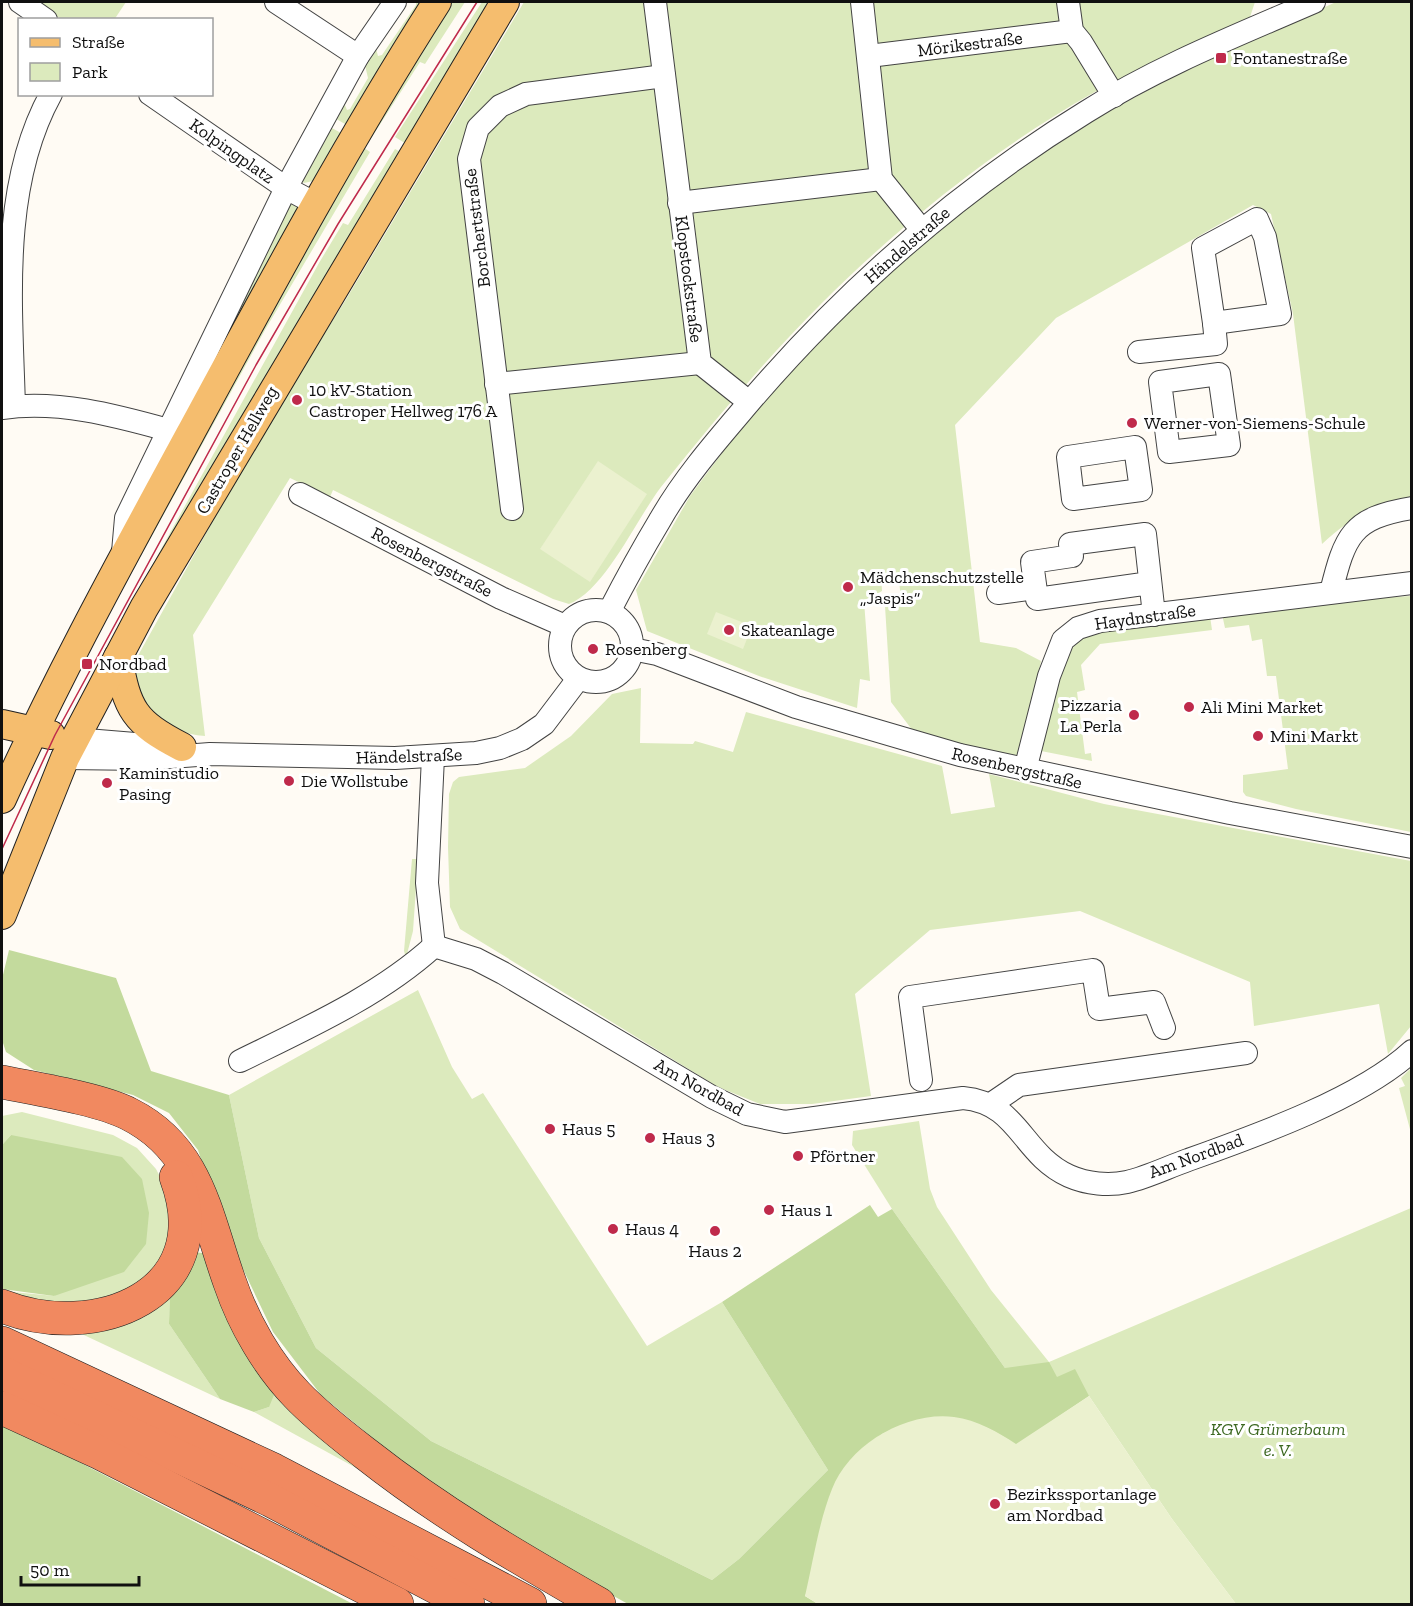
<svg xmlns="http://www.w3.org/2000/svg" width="1413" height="1606" viewBox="0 0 1413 1606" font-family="'Zilla Slab',serif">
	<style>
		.green { fill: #dceabd }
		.forest { fill: #c3da9d }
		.pitch { fill: #ebf1cf }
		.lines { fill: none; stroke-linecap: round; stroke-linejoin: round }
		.minor-casing { stroke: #434343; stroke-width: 24 }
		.major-casing { stroke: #212121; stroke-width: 30 }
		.highway-casing { stroke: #212121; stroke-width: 34 }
		.minor { stroke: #fff; stroke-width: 22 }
		.major { stroke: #f5bd6e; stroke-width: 28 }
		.highway { stroke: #f18960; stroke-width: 33 }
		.tram { stroke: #bf2a4b; stroke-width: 1.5 }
		.poi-dot { fill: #bf2a4b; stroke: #fff; stroke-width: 2 }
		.labels { text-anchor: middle; stroke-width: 6; stroke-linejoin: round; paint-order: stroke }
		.street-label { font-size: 18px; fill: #101010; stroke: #fff }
		.poi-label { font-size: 18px; fill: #101010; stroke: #fff; text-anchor: start }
		.park-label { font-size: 18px; font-style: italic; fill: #3c6821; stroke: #fff }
	</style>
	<rect width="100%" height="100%" fill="#fffbf4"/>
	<g class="green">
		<path d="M35,2H126L114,20L61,19Z"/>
		<path d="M416,2H432L350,127L333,117L343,100L347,110L350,109L368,78L364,61L375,45L378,56L382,55L416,5Z"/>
		<path d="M450,2H465L425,64L420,62L370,140L365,137Z"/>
		<path d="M482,2H494L408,145L395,137Z"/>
		<path d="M524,2H1255L1250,17C1197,41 1144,65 1093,93C994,149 901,224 821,304C764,361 711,424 661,487C636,520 605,590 569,604L553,599L333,490L330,497L290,478L193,635L205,736C162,733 133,705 135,661L263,431L345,301Z"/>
		<path d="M1336,2H1411V497C1376,502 1348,520 1322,544L1293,314L1271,214L1253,205L1056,318L955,425L980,642L1016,648L1041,661L1020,764L913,731L891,702L885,606L889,601L901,597L898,574L881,576L882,591L864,601L870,681L860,679L857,708L759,676L647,631L636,590L690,496L763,398L852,302L1011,170L1097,118L1172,77Z"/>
		<path d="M328,126L345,135L313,181L304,183L302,181Z"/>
		<path d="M360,145L370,152L265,330L108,616L104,614Z"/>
		<path d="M395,149L403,153L144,580L319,263L343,223L348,225Z"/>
		<path d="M290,203L296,205L299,211L133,522Z"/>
		<path d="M1411,596V832L1296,809L1246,796L1243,792V775L1288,769L1276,676H1267L1262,639L1252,641L1249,625L1225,628L1222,614L1323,601Z"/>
		<path d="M1210,616L1212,630L1100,644L1081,665L1085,690L1077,692L1085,754L1091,753L1092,761L1041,751C1047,727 1056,664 1071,647C1077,640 1085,636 1094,631Z"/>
		<path d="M641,688L640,743L693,744L695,741L733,752L746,712L942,766L951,814L995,807L989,774L1104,804L1411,861V1026L1388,1054L1379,1004L1254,1026L1250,982L1080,911L930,930L855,994L871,1096L812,1104H760L718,1087L460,929L450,907L448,847L449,794L453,782L459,777L525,768L571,736L612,694Z"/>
		<path d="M412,859H418L413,931L406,958L404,951Z"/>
		<path d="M418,990L452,1067L472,1099L483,1093L647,1346L722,1302L828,1470L739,1559L712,1580L431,1441L316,1348L259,1238L229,1095Z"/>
		<path d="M1411,1068V1133L1399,1088L1405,1086L1401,1078Z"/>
		<path d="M22,1112L113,1135L137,1148L156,1169L169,1194L173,1223L162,1264L119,1300L55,1306L2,1291L55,1296L11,1135L2,1145V1116Z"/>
		<path d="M919,1121L930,1189L937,1207L991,1290L1049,1362L1411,1208V1604H1236L1172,1519L1089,1396L1034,1433L1005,1368L892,1209L852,1145L853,1131Z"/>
		<path d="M170,1289L169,1324L220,1399L69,1328Z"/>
		<path d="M265,1372L369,1475L254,1412L269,1407Z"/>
	</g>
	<g class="forest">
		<path d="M9,950L116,978L151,1071L229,1095L259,1238L316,1348L431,1441L712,1580L739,1559L828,1470L722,1302L870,1205L878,1217L892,1209L1005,1368L1049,1362L1057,1377L1075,1369L1089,1396L1016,1445C968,1411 935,1413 882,1434L805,1596L818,1604H628L527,1548L405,1465L321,1395L273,1332L222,1225L198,1150L169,1113L133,1095L34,1070L6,1052L2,1040V979Z"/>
		<path d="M11,1135L122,1157L142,1179L149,1213L146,1244L124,1272L54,1296L2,1289V1145Z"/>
		<path d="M188,1251L209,1254L274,1395L269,1407L254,1412L220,1399L169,1324L170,1289Z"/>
		<path d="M2,1422L353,1604H2Z"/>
	</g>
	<g class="pitch">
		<path d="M598,461L647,494L590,582L540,549Z"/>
		<path d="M716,612L752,626L743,649L707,634Z"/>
		<path d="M1089,1396L1172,1519L1236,1604H818L805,1596C813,1562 819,1521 832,1489C849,1445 906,1411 954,1417C977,1420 998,1432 1016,1444Z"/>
	</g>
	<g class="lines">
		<defs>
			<g id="minor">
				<path d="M20,2L46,20"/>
				<path d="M276,2L358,56"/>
				<path d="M655,2L700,363L749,402"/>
				<path d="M862,2L881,179L921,229"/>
				<path d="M1068,2L1072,31L1081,42L1114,96"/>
				<path d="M869,56L1072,31"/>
				<path d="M150,94L286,188L316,204"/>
				<path d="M679,203L881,179"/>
				<path d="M1257,219L1265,237L1280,314L1214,323L1203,248Z"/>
				<path d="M1139,352L1216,344L1214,323"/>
				<path d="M1219,374L1229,445L1169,452L1160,382Z"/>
				<path d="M496,384L700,363"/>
				<path d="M14,406C11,303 0,186 51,94"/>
				<path d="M2,408C58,400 114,415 168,430"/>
				<path d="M1135,447L1141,490L1073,499L1068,457Z"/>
				<path d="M300,494L501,598L565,626"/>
				<path d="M512,509L469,159L478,128L500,106L526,94L664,76"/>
				<path d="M123,552L126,518L286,188L358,56L395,2"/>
				<path d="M1150,583L1037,599L1032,562L1072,556L1070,544L1145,534L1154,615"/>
				<path d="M1331,592C1345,536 1351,518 1412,508"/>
				<path d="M998,593L1035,588"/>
				<circle cx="596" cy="646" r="36"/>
				<path d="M609,612C625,581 642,550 660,520C685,476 720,437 753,398C850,286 959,190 1086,112C1157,67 1238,35 1314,2"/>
				<path d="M632,649L657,654L796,707L960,755L1230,813L1412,847"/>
				<path d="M74,739L147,745"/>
				<path d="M433,757L427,883L434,946"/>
				<path d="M65,758L145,759L210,754L395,758L476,753L500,748L522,739L544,724L578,679"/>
				<path d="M1025,770L1049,676L1063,640L1078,628L1100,621L1412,583"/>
				<path d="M434,946L476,959L503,973L712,1097L747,1114L785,1122L963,1098C1019,1103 1021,1154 1069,1176C1087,1184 1109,1186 1127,1182C1148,1177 1168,1167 1188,1160C1255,1136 1360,1099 1412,1051"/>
				<path d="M240,1061C307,1028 379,996 434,946"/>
				<path d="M921,1080L910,997L1093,970L1099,1009L1154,1002L1164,1028"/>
				<path d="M991,1104L1019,1085L1246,1053"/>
			</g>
			<g id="major">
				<path d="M118,657C127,710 134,722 182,747"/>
				<path d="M2,724L51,735"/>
				<path d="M2,799C58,675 125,554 190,434C269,288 348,141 437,2"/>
				<path d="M2,915L65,758L144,608L505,2"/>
			</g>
			<g id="highway">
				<path d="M2,1082C36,1089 100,1099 129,1114C199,1149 206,1217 230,1283C244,1324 268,1365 297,1395C318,1417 343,1436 366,1454C441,1513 517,1557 599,1604"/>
				<path d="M2,1306C95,1343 220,1295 176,1177"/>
				<path d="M2,1343L274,1470L530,1604"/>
				<path d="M2,1373L270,1500L468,1604"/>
				<path d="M2,1408L100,1453L397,1604"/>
			</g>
		</defs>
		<use href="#minor" class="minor-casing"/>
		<use href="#major" class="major-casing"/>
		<use href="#highway" class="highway-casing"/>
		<use href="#minor" class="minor"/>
		<use href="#major" class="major"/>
		<use href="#highway" class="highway"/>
		<path class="tram" d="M2,849L55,735L256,365L338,224L477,2"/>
	</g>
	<g class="poi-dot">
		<rect x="1215" y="52" width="12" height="12" rx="3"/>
		<circle cx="297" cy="400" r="6"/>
		<circle cx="1132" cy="423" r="6"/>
		<circle cx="848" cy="587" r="6"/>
		<circle cx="729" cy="630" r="6"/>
		<circle cx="593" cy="649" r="6"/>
		<rect x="81" y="658" width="12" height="12" rx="3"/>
		<circle cx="1189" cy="707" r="6"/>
		<circle cx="1134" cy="715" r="6"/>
		<circle cx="1258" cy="736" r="6"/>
		<circle cx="289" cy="781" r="6"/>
		<circle cx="107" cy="783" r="6"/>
		<circle cx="550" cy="1129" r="6"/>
		<circle cx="650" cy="1138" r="6"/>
		<circle cx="798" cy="1156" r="6"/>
		<circle cx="769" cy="1210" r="6"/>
		<circle cx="613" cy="1229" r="6"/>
		<circle cx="715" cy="1231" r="6"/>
		<circle cx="995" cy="1504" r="6"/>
	</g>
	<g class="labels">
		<g class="street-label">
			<text transform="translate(970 44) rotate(-7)" y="6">Mörikestraße</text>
			<text transform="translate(232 151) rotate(35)" y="6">Kolpingplatz</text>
			<text transform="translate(477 228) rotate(-97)" y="6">Borchertstraße</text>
			<text transform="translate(907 245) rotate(-41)" y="6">Händelstraße</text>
			<text transform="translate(689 279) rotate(83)" y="6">Klopstockstraße</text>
			<text transform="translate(237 450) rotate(-60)" y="6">Castroper Hellweg</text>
			<text transform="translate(432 562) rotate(27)" y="6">Rosenbergstraße</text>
			<text transform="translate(1145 617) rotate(-8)" y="6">Haydnstraße</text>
			<text transform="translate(409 756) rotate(-2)" y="6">Händelstraße</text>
			<text transform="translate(1017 768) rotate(13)" y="6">Rosenbergstraße</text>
			<text transform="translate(699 1087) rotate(29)" y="6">Am Nordbad</text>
			<text transform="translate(1196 1156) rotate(-20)" y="6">Am Nordbad</text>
		</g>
		<g class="poi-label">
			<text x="1233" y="64">Fontanestraße</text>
			<text x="309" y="396">10 kV-Station<tspan x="309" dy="21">Castroper Hellweg 176 A</tspan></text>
			<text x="1144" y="429">Werner-von-Siemens-Schule</text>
			<text x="860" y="583">Mädchenschutzstelle<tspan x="860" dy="21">„Jaspis“</tspan></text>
			<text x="741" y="636">Skateanlage</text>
			<text x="605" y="655">Rosenberg</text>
			<text x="99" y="670">Nordbad</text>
			<text x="1122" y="711" text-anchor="end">Pizzaria<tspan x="1122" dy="21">La Perla</tspan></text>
			<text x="1201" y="713">Ali Mini Market</text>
			<text x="1270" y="742">Mini Markt</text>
			<text x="119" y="779">Kaminstudio<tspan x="119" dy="21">Pasing</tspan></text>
			<text x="301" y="787">Die Wollstube</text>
			<text x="562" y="1135">Haus 5</text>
			<text x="662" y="1144">Haus 3</text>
			<text x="810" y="1162">Pförtner</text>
			<text x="781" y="1216">Haus 1</text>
			<text x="625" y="1235">Haus 4</text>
			<text x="715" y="1257" text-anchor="middle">Haus 2</text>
			<text x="1007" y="1500">Bezirkssportanlage<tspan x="1007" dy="21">am Nordbad</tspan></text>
		</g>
		<g class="park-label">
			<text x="1278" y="1435">KGV Grümerbaum<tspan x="1278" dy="21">e. V.</tspan></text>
		</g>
	</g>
	<rect width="1413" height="1606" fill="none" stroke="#101010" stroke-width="6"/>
	<rect x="18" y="18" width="195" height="78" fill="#ffffff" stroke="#9f9f9f" stroke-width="1.5"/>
	<rect x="30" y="38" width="30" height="9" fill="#f5bd6e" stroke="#9f9f9f" stroke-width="1.5"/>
	<text x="72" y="48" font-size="18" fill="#101010">Straße</text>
	<rect x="30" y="63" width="30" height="18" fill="#dceabd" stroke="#9f9f9f" stroke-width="1.5"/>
	<text x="72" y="78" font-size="18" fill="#101010">Park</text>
	<path d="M21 1576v9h118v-9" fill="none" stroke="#101010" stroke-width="3"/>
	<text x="30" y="1576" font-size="18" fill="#101010" stroke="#ffffff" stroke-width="4.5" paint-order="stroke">50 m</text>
</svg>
